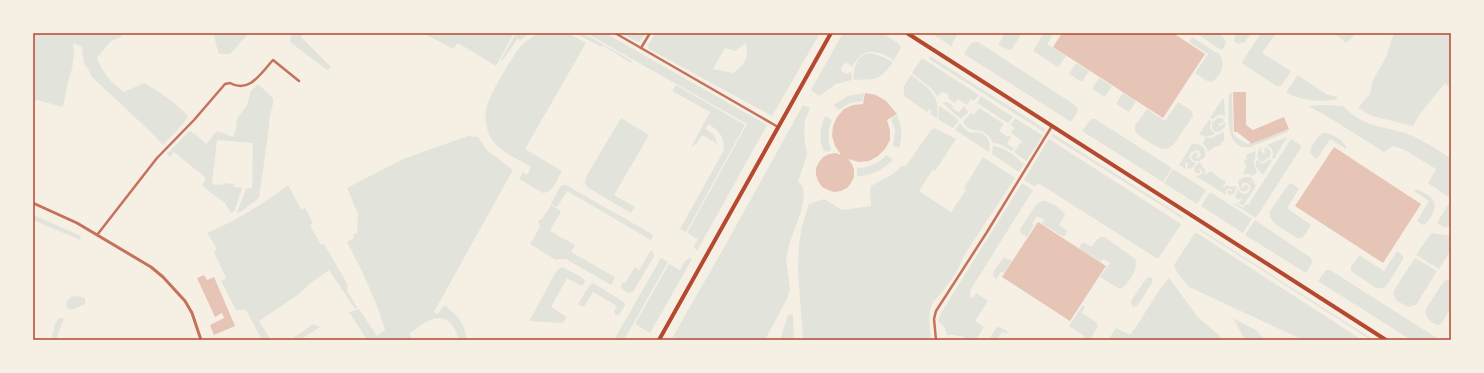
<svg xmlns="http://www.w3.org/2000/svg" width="1484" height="373" viewBox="0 0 1484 373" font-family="'Libre Baskerville',serif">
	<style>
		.green { fill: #e2e4dc; fill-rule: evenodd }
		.building { fill: #e6c5b7 }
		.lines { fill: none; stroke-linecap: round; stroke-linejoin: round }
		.minor { stroke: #c5725c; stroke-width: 2.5 }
		.tertiary { stroke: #c5725c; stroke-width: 3 }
		.primary { stroke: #b5482f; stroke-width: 4 }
		.neatline { fill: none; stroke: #b5482f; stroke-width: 1.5 }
	</style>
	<rect width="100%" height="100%" fill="#f6efe4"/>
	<g class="green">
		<path d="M33,33H122L121,37L110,42L97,58C102,72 112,84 124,92L144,83C160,92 175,102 188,116L184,123L163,145L155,136L91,76L88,69L84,64L82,47L73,43L74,54L72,69L68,81L63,107L37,100L33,104Z"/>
		<path d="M214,33H249L230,54H219L216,45Z"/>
		<path d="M291,33H303L301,37L331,67L327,70L290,42Z"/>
		<path d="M426,33H514L496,66L458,43L453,49L425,34Z"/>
		<path d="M516,33H530L519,41L518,38L502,61L501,60Z"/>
		<path d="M539,33H568L586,43L525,149L562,171C557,179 554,192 543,193L519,179L523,172L527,175L531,167C518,159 502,153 493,141C486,132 484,117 487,106C489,95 514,53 522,45C527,40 533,36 539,33Z"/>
		<path d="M575,33H583L632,61L631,63L602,45L601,47Z"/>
		<path d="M586,33H605L767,125L697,251L694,247L698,239L687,233L747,124Z"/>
		<path d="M621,33H646L640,41L638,42Z"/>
		<path d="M656,33H820L772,116L649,49L648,45ZM746,43C749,58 745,65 733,73L713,69L725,48L735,51Z"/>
		<path d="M843,33H883L899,44L901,48L894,60C875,49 864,47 852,67L848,63L844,64L841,68L842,72L846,74L851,72L852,80L836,84L819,96L811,90Z"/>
		<path d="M931,33H958L951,46Z"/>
		<path d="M1005,33H1019L1020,36L1012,49L1009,50L998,45Z"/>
		<path d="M1044,33H1054L1047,44L1066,56L1058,67L1033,51Z"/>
		<path d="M1196,33H1220L1226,42L1224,48L1221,50Z"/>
		<path d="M1235,33H1251L1245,42L1238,44L1234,41Z"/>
		<path d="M1261,33H1272L1275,35L1262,53L1291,71L1282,85L1278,87L1243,64L1242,62Z"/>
		<path d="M1334,33H1357L1346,43Z"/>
		<path d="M1394,33H1451V89L1445,83L1420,114L1413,126L1372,116L1358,108L1370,94L1373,80L1386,57Z"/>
		<path d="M1192,37L1220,55C1226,65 1221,75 1212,82L1207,81L1195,73L1208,54L1189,42Z"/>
		<path d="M974,42H978L1075,105L1078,109L1077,113L1071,122L964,54L970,44Z"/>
		<path d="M871,53L883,57L893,62C880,81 875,79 854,80C853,68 857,54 871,53Z"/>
		<path d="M930,56L1045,129L1044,132L929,59Z"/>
		<path d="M922,58L979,95L974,101L971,99L967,105L958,99L955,103L949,99L948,94L944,92L940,93L938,97L931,88L912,73Z"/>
		<path d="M1076,63L1089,71L1082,82L1069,74Z"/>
		<path d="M911,75C928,88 941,94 937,118L930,114L932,111L929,109L927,112L904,96V86Z"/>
		<path d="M1298,75L1326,94L1337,97V99C1324,103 1297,100 1286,92Z"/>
		<path d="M1099,78L1112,86L1105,97L1092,89Z"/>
		<path d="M258,84L273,98C274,104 271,109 270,116C267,143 263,171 259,198L239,213L237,212L246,189L252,188L253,143L217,140L212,184L224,185V183L234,184V187L242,188L235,210L231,213L225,203L202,186L206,178L174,152L170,157L167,154L189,131L195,134L206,144L217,131L233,137L236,129L237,119L247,105L251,91Z"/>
		<path d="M676,85L745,125L686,232L680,229L723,152C726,139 720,131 708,124L706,129L714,135L718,144L702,135L697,143L691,147L710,112L672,91Z"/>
		<path d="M864,93L863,101L850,103L839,110L833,105L848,96Z"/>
		<path d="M1123,93L1136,101L1129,112L1116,104Z"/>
		<path d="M1229,93H1232L1233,133L1236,137L1247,144L1249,143L1251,144L1287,130L1288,132L1250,147C1223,151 1229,111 1229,93Z"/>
		<path d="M981,96L1013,117L1008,123L977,103Z"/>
		<path d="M1222,99H1224L1225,118L1223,115H1219L1212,119L1210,118Z"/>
		<path d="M940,101L943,103L947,102L953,106L952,108L959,112L964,106L966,107L965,109L969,111L961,119Z"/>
		<path d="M1178,102L1192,111L1193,116L1174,144C1171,147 1167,149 1163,149C1158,148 1138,136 1136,132C1134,129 1135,128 1135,126L1147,109L1165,121Z"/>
		<path d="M803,105L810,108L805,120L804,130L805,143L807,155L798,182L803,186L804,197L801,212L789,245L786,259L790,289L787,299L765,340H671L726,244Z"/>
		<path d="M1323,105L1343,106C1366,130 1386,125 1413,136C1426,142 1439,151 1451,158V197L1450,198L1428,183L1436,169L1405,150L1393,146L1384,152L1325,115L1308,106Z"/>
		<path d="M940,106L955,117L959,121L953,128L938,119L939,107Z"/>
		<path d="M979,108L1004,124L999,131L1008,137L1009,136L1011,137L1007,144L1014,148L1012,151L1000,144L993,143C983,122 972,138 963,122L971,113L974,115Z"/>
		<path d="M897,115C902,126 903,137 899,148L893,146L895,130L891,119Z"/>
		<path d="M825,116L832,120C828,130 827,138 831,149L828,152L823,150C819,138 820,128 825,116Z"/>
		<path d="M621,118L649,135L614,195L635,207L631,213L587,187L585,183L586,177Z"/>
		<path d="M1015,118L1043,136L1026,161L1014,152L1022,141L1011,133L1014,128L1011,125Z"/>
		<path d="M1218,118H1222L1224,120L1223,123L1219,124V126L1222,125L1225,122V127L1219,132L1214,131L1212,128V123Z"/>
		<path d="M1091,119H1095L1172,168L1163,182L1082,131Z"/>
		<path d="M1209,120L1211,121L1210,128L1215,134L1206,137L1199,134Z"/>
		<path d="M960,123L968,132C972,133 977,132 981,133C989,136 991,145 989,152L955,130Z"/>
		<path d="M935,128L956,139L935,171L933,169L919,191L951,212L966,190L964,188L983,157L1015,178L965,254L956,273L943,291L933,302L930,310L929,319L931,340H803L798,270L799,244L802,226L809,204L824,199L842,210L871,206L870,191L871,186L893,174L902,166H906L931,130Z"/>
		<path d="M1224,132V141L1221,143L1222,145L1214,147L1208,152L1206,147L1203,144L1205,138H1211Z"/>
		<path d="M1323,133C1332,133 1341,139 1346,146V149L1330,139L1317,159L1310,153C1311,146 1317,136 1323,133Z"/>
		<path d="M1053,134L1182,216L1185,220L1051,136Z"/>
		<path d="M468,136L478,137L487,150L513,170L434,312L438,314L444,305C458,315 464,322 467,340H459C457,333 454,326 448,321C434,312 421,326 409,334L412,338L407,340H367L349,312L359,309L377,336L385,330C376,299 362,271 347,242L354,238L353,235L357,233L358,214L347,188L403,159Z"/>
		<path d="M1287,137L1274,159L1272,158L1273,155L1272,149L1267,145Z"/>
		<path d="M1049,139L1181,224L1158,259L1038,183L1035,187L1024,180Z"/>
		<path d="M1291,139L1302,146L1256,218L1234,204L1235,203L1243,208L1246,204L1248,205Z"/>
		<path d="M1192,144C1201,143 1207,148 1205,157L1200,161H1194L1191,158L1192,155L1197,152L1198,156L1195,157L1198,159L1201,155L1198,150C1186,152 1187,160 1196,163L1192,168L1189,169L1187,167L1188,163H1186L1185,165L1186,169L1179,165Z"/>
		<path d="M993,146C1006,148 1015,156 1024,164L1019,172L992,154Z"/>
		<path d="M1262,147L1261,151L1263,153L1265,154L1264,149L1266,147L1269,149L1271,153L1269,158L1262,162L1259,161L1257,156L1259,149Z"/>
		<path d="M1256,151L1254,163L1257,172L1253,176L1248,174L1243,175L1246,167L1244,160L1247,159L1246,155Z"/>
		<path d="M887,155L893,160C882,170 871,176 857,176V168C870,168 878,163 887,155Z"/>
		<path d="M1270,159L1272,161L1263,175L1256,167V160L1263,164Z"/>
		<path d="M1200,162L1206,172L1204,174L1205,175L1211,171L1219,178L1226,181L1225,184L1223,186V188L1226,185L1232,187L1237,186L1234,194L1230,195L1228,194L1227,192L1228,190H1230L1231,192L1232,191L1231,189L1229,188L1225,191L1226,195L1196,176L1200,175L1203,173L1201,169H1197L1201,171L1198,174L1196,173L1194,170L1195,166Z"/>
		<path d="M1173,169L1206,190L1197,204L1164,183Z"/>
		<path d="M1244,177H1251L1256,186L1243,206L1237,202H1240L1242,199L1241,198L1238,200L1235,196L1238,189C1242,195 1247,196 1250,190V186L1246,182L1243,183L1241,186L1243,188L1244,185H1247L1249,188L1245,192L1240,190L1238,181Z"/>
		<path d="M1022,183L1033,190L971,289L970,297L973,298L976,293L988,301L975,321L984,327L976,340H963L964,337L953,335H947L945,328L938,321L941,313Z"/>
		<path d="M1289,184H1293L1299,189L1287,208L1311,225L1304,236L1301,238H1297L1275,224L1270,217V211Z"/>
		<path d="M288,185L301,209L305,208L313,223L310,225L321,245L324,244L348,285L347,291L357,307L355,309L329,270L312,282L299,294L259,321L271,340H262L246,310H236L221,281L226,278L214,252L217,249L207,233C237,220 263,204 288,185Z"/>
		<path d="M563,185H566L650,233L653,236L651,240L567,191L557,207L551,204L560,187Z"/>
		<path d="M1417,189C1430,195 1440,201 1432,215C1429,219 1428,223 1423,225L1417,221L1429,201L1414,191Z"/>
		<path d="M1210,192L1252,219L1243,233L1201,206Z"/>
		<path d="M1042,201C1050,201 1062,208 1065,215L1059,225L1068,231L1064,237L1042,224L1044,220L1037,216L1032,223L1034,225L1027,237L1021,233L1020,229L1036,205Z"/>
		<path d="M1449,203L1451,204V214L1449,218L1451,220V224L1449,226L1445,228L1437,223Z"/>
		<path d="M551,205L561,211L550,231L575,245L571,252L615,277L611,285L566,259H560L556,260L530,244L540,227L538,220L542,219Z"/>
		<path d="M33,215L81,236L80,240L33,220Z"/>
		<path d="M1255,220L1311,258L1312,263L1306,273L1245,235Z"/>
		<path d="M1200,229L1374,340H1371L1199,230Z"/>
		<path d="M1195,233H1197L1362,340H1303L1189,287L1178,274L1174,265Z"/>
		<path d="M1431,233L1447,235L1451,234V250L1439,269L1416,255Z"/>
		<path d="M1101,237H1105L1135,259C1139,268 1128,285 1120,289L1100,277L1110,263L1103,259L1101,262L1079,248L1083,242L1092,247L1097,239Z"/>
		<path d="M651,250L654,253V256L633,292L628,293L621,288V286L623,282L625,283L635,267L639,270Z"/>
		<path d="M1397,251L1403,256V259L1387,285L1383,288H1376L1351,271V267L1359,255L1384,271Z"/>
		<path d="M1004,257L1012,261L1004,273L1001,272L996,279L993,275V272Z"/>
		<path d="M661,258L668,262L624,340H614Z"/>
		<path d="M690,258L692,259L650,333L635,324L669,264L680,270L685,261Z"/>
		<path d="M1415,258L1437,271L1416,305L1408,307L1397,301L1393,294L1394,290Z"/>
		<path d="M562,267L583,278L585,281L584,284L581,286L567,278L551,307L567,317L563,323L529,321L557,270Z"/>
		<path d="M1326,270H1330L1440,340H1411L1318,281Z"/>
		<path d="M1149,277L1152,278V283L1138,305L1133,307L1131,304V301L1146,279Z"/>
		<path d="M1169,278L1197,316L1224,340H1108L1116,328L1130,335C1145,316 1153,296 1169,278Z"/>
		<path d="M1447,280L1451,281V308L1441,324L1438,325C1430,322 1424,317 1426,309L1444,281Z"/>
		<path d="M593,283L624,302L625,305L619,315H615L614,312L617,306L593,292L584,307L578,304L589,286Z"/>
		<path d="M78,296L85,298V304L71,310L67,308L66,302L71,297Z"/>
		<path d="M1083,305L1085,307L1082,313L1096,322L1098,326L1090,340H1082L1084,336L1069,326Z"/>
		<path d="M793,314L794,340H780L788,315Z"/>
		<path d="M59,318H64L56,340H51L55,324Z"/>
		<path d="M1233,318L1256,330L1265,340H1245Z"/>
		<path d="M313,324L320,327L300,340H293V338Z"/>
		<path d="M997,327L1002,328L1008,332L1007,334L1002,332L997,340H988Z"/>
	</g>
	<g class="building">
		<path d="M1062,33H1173L1205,54L1163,118L1053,47Z"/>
		<path d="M1233,92H1246V125L1253,130L1284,117L1289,129L1251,144L1250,142L1237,132H1234Z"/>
		<path d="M865,93L876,95L886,101L897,114L887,120L890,130V140L885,149L878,156L869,161L859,162L848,159L852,164L854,170V177L851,183L847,188L841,191L834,192L828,190L822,187L818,181L816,175V168L819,162L823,157L829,154L836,153L841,155L835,146L832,136L833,126L837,117L844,109L853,105L863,104Z"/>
		<path d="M1334,147L1421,204L1383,263L1295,206Z"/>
		<path d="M1038,222L1106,266L1070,321L1002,277Z"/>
		<path d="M204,275L207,280L214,277L235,326L214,335L210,325L224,318L222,313L215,317L197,278Z"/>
	</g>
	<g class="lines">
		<g class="minor">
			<path d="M615,33L778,127"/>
			<path d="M641,48L650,33"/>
			<path d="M97,235L157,158L194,120L225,84L230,83C249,94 261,73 273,60L299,81"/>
			<path d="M936,340L934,319L936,311L987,232L1052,126"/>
		</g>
		<path class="tertiary" d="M33,203L77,223L151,267L163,277L185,301L192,313L201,340"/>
		<g class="primary">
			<path d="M907,33L1386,340"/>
			<path d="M659,340L831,33"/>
		</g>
	</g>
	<rect width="1484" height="373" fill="none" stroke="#f6efe4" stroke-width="68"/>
	<rect x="34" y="34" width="1416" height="305" class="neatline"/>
</svg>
